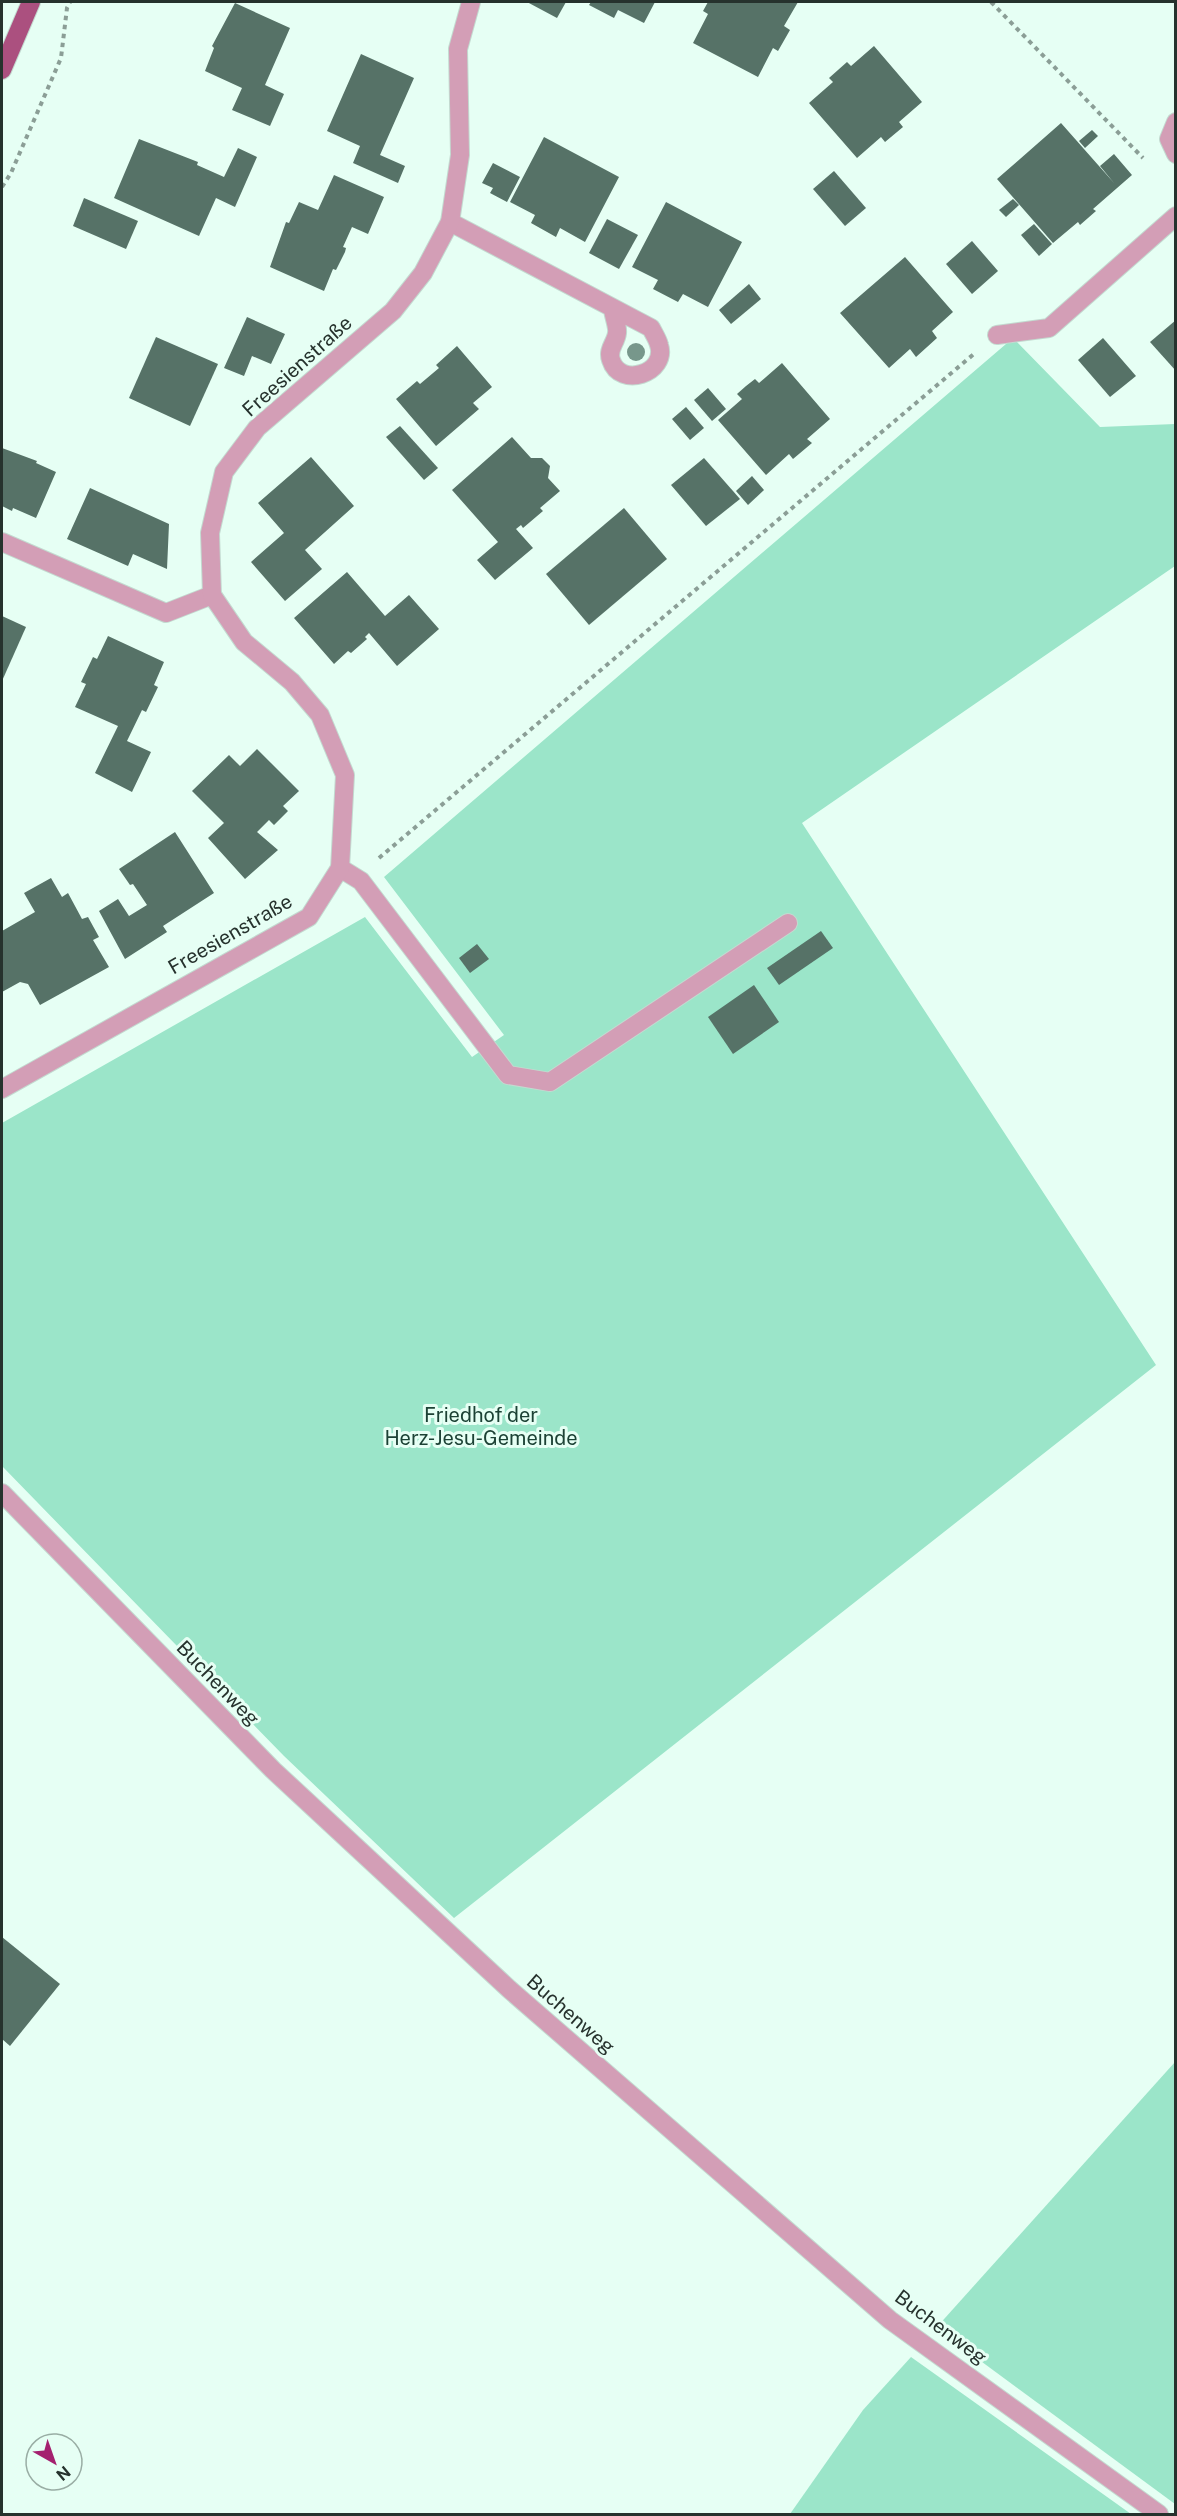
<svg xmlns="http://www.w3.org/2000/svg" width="1177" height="2516" viewBox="0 0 1177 2516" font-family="'Public Sans',sans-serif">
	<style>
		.green { fill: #9be5c9 }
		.building { fill: #567267 }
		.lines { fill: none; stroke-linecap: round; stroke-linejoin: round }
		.minor-casing { stroke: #c3dad0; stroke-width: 20 }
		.major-casing { stroke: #c3dad0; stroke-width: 20 }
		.path { stroke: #8b9e96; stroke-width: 4; stroke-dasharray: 4.5 4.5; stroke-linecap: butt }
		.minor { stroke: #d39eb6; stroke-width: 18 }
		.major { stroke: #ab507f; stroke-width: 18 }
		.tree { fill: #77978b }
		.labels { text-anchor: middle; stroke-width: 6; stroke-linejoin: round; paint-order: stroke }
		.street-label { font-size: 20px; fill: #26322d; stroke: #e6fff4 }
		.park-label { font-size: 20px; fill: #1c4235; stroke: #e6fff4 }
	</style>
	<rect width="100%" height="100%" fill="#e6fff4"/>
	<g class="green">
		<path d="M1013,338L1100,427L1175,424V566L802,823L1156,1365L454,1918L284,1756L2,1466V1123L365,917L472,1057L504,1035L384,877Z"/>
		<path d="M1175,2062V2504L936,2328Z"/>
		<path d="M911,2357L1131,2514H790L863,2410Z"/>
	</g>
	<g class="building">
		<path d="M527,2H566L557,18Z"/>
		<path d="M591,2H655L644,23L618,10L614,18L589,5Z"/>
		<path d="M708,2H798L784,26L790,30L778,51L773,48L758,77L693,43L708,14L703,11Z"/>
		<path d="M235,3L290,28L265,85L284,94L270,126L232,110L242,88L205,71L214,48L212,46Z"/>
		<path d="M874,46L922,102L899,122L903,127L885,142L881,137L857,158L809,103L833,82L829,78L847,62L851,66Z"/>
		<path d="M361,54L414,78L380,155L405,166L398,183L353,163L360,146L327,131Z"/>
		<path d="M1061,123L1114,183L1100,166L1114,154L1132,175L1093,209L1096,211L1080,225L1078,222L1053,243L997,179Z"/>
		<path d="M1092,130L1098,136L1085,148L1079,141Z"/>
		<path d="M544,137L619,177L585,242L560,228L556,237L531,223L535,215L510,202Z"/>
		<path d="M139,139L198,162L197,165L224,177L238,148L257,157L235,207L216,198L199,236L114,198Z"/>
		<path d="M493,163L520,177L507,202L490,193L493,188L482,183Z"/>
		<path d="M834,171L866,208L845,226L813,189Z"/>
		<path d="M334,175L384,197L368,234L352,227L343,247L346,248L345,252L336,270L333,269L324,291L270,267L286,222L289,223L299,202L318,210Z"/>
		<path d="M84,198L138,221L126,249L73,226Z"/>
		<path d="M1013,199L1019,205L1006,217L999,210Z"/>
		<path d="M666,202L742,242L708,307L683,294L678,302L653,289L658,280L632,267Z"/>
		<path d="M607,219L638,235L619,269L589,253Z"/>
		<path d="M1034,224L1052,244L1039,256L1021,235Z"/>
		<path d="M972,241L998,271L972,294L946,264Z"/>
		<path d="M905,257L953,312L932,331L937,338L916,357L910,349L889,368L840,313Z"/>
		<path d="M749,284L761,299L731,324L719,310Z"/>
		<path d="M247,317L285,334L271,364L252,356L244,376L224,368Z"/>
		<path d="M1176,320V371L1150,342Z"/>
		<path d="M156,337L218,364L190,426L129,398Z"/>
		<path d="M1103,338L1136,376L1110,397L1078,360Z"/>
		<path d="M457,346L492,387L473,403L479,409L436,446L396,399L417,381L420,384L439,368L436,365Z"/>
		<path d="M782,363L830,419L807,439L812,443L793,459L789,454L766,475L718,420L742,399L737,394L746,386L755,379L759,383Z"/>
		<path d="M708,388L726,409L712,421L694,400Z"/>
		<path d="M686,407L704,428L690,440L672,419Z"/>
		<path d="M400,426L438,468L424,480L386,437Z"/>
		<path d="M512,437L531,458H542L550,466L548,478L560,491L540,508L543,511L523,528L521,525L516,529L533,548L495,580L477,560L498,542L452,490Z"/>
		<path d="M2,448L37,461L36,463L56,472L36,518L13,508L12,511L2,506Z"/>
		<path d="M311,457L354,506L305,550L322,569L285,601L251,562L284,533L258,503Z"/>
		<path d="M704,458L740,499L706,526L671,485Z"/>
		<path d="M752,476L764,490L748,505L736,491Z"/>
		<path d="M90,488L169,524L167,569L133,554L128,566L67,539Z"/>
		<path d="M624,508L667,559L589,625L546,574Z"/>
		<path d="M347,572L385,616L409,595L439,629L397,666L369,633L365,637L367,639L351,653L348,651L334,664L294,618Z"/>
		<path d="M2,616L26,627L2,681Z"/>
		<path d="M108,636L164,662L154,685L158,687L146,712L142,710L127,741L151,752L132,792L95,773L118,726L75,707L86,684L81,682L93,657L97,659Z"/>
		<path d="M257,749L299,791L283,806L288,811L274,825L269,820L257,832L278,850L245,879L208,838L224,823L192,791L229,755L240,766Z"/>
		<path d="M175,832L214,893L163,926L167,932L125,959L99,911L118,899L129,916L147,905L133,884L130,885L119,869Z"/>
		<path d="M51,878L62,897L68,893L82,919L88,917L99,937L93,940L109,967L40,1005L28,984L20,982L2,992V931L35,912L24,893Z"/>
		<path d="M821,931L833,948L779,985L767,968Z"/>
		<path d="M477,944L489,959L470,973L459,958Z"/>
		<path d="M754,985L779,1022L733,1054L708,1017Z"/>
		<path d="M2,1937L60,1984L10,2046L2,2039Z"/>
	</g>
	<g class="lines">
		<defs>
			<g id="minor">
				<path d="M1176,122L1169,139L1176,154"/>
				<path d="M450,222L651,328C654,334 658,340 659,345C668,373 620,389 611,360C607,349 616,343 617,333C618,327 614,317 613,310"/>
				<path d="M997,335L1049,328L1176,216"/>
				<path d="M2,542L166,613L212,595"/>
				<path d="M340,868L361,881L508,1075L550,1082L788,923"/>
				<path d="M2,1089L309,917L340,868L345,775L320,715L292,682L244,642L212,595L210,533L224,472L257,428L393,311L423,273L450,222L460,155L458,49L471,2"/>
				<path d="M2,1493L273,1770L509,1989L890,2320L1159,2514"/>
			</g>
			<path id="major" d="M2,70L31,2"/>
		</defs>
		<use href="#minor" class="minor-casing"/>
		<use href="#major" class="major-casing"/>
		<g class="path">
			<path d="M991,2L1143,158"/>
			<path d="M2,187L11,173L61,58L67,8L70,2"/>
			<path d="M379,858L975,353"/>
		</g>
		<use href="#minor" class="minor"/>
		<use href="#major" class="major"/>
	</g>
	<circle class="tree" cx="636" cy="352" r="9"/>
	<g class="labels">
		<g class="street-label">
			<text transform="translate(297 366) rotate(-42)" y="7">Freesienstraße</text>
			<text transform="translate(230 934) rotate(-30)" y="7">Freesienstraße</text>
			<text transform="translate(218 1683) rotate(46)" y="7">Buchenweg</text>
			<text transform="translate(571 2014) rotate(41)" y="7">Buchenweg</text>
			<text transform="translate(941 2327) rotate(37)" y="7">Buchenweg</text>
		</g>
		<g class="park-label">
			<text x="481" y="1422">Friedhof der<tspan x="481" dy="23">Herz-Jesu-Gemeinde</tspan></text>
		</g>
	</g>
	<rect width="1177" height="2516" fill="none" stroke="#26322d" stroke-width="6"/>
	<g transform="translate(54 2462) rotate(140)"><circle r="28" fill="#e6fff4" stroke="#99ada4" stroke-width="1.5"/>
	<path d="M0-4.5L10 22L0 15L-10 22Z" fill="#a4216f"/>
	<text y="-9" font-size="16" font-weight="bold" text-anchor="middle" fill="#26322d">N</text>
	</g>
</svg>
